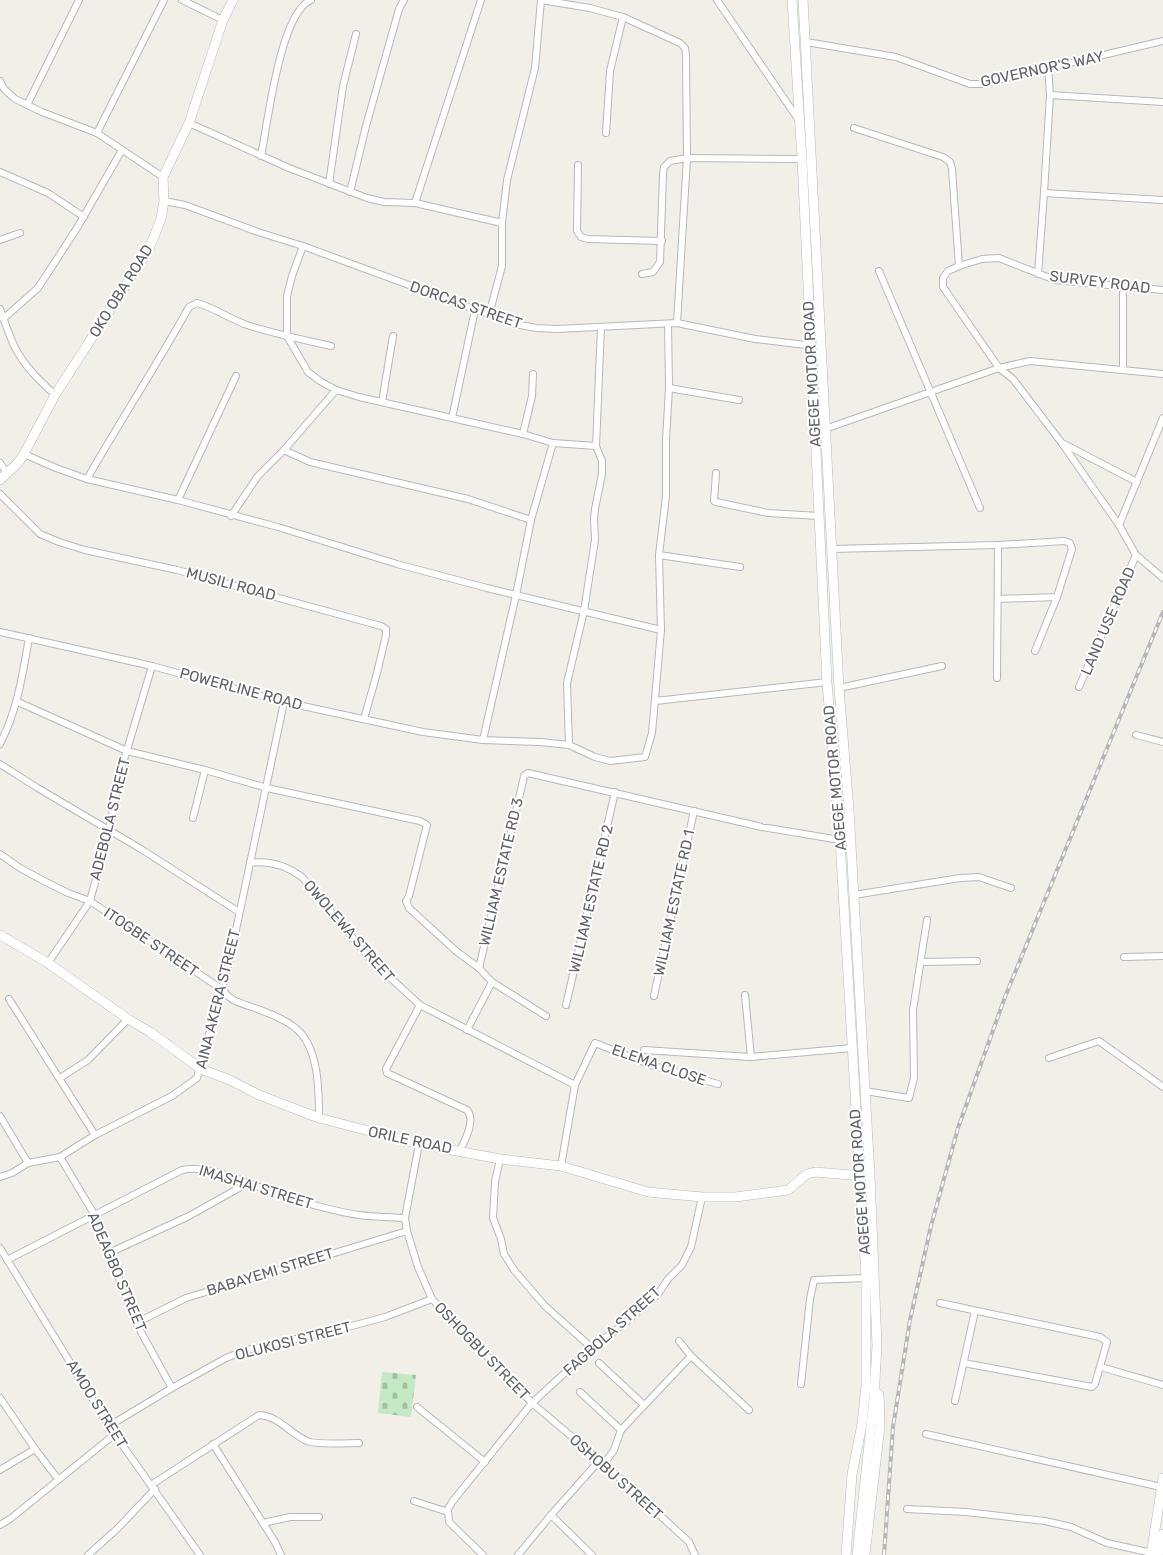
<svg xmlns="http://www.w3.org/2000/svg" width="1163" height="1555" viewBox="0 0 1163 1555" font-family="Rubik,sans-serif">
	<style>
		.cemetery { fill: url(#cemetery-stones) }
		.lines { fill: none; stroke-linecap: round; stroke-linejoin: round }
		.street-casing { stroke: #b5b8bc; stroke-width: 8 }
		.secondary-casing { stroke: #b6babf; stroke-width: 10 }
		.street { stroke: #fff; stroke-width: 6 }
		.secondary { stroke: #fff; stroke-width: 9 }
		.rail-casing { stroke: #b6b7b8; stroke-width: 4 }
		.rail { stroke: #fff; stroke-width: 2; stroke-dasharray: 5.5; stroke-linecap: butt }
		.labels { text-anchor: middle; stroke-width: 4; stroke-linejoin: round; paint-order: stroke }
		.street-label { font-size: 15px; fill: #5f6368; stroke: #fff }
	</style>
	<defs>
		<pattern id="cemetery-stones" width="16" height="16" patternUnits="userSpaceOnUse" patternTransform="scale(1.25)"><rect width="16" height="16" fill="#c5e8c5"/><path d="M2 7V4a2 2 0 0 1 4 0v3zM10 15v-3a2 2 0 0 1 4 0v3z" fill="#a3c0a4"/></pattern>
	</defs>
	<rect width="100%" height="100%" fill="#f1efe8"/>
	<path class="cemetery" d="M382,1372L416,1375L411,1417L378,1413Z"/>
	<g class="lines">
		<defs>
			<g id="street">
				<path d="M182,0L223,20"/>
				<path d="M541,0L590,8L623,17L680,43L685,48L686,55L687,158L677,323"/>
				<path d="M717,0L798,119L800,120"/>
				<path d="M806,42L896,57L970,84H981L1163,41"/>
				<path d="M0,81L4,89L15,99L42,112L97,133L163,177"/>
				<path d="M1050,95L1163,102"/>
				<path d="M27,105L79,0"/>
				<path d="M189,123L289,168L367,198L384,202L415,203L502,223"/>
				<path d="M854,128L943,157L950,162L952,169L959,266"/>
				<path d="M97,133L164,0"/>
				<path d="M606,133L610,71L623,17"/>
				<path d="M261,156C268,122 280,13 311,0"/>
				<path d="M578,165L577,231L581,237L588,239L662,241"/>
				<path d="M0,172L48,193L84,217"/>
				<path d="M329,184L343,86L356,34"/>
				<path d="M350,192L366,126L399,9L404,0"/>
				<path d="M1044,193L1050,95L1048,68"/>
				<path d="M164,201L185,205L258,232L303,246L515,324L536,328L557,329L677,323L755,339L814,346"/>
				<path d="M415,203L481,0"/>
				<path d="M0,240L20,233"/>
				<path d="M303,246L292,276L287,296V336L308,372L320,381L336,390L359,397L523,434L553,443L596,446"/>
				<path d="M879,271L980,508"/>
				<path d="M642,274L653,272L660,262L663,174L664,167L670,161L687,158L802,159"/>
				<path d="M1038,274L1044,193L1163,200"/>
				<path d="M1123,286V370"/>
				<path d="M1163,290L1055,280L999,258L982,259L959,266L948,271L943,278V287L999,368L1013,379L1061,442L1119,525L1136,555L1163,578"/>
				<path d="M0,309C6,324 10,340 18,353C28,370 41,382 55,395"/>
				<path d="M489,315L502,266V223L507,180L535,68L541,0"/>
				<path d="M3,319L38,288L77,228L122,150"/>
				<path d="M669,388L739,400"/>
				<path d="M382,402L393,336"/>
				<path d="M452,418L475,310"/>
				<path d="M825,429L999,368L1030,361L1163,374"/>
				<path d="M523,434L532,396L533,374"/>
				<path d="M1064,444L1137,482"/>
				<path d="M284,450L310,462L468,499L531,520"/>
				<path d="M24,454L56,468L87,479L178,500L278,527L397,564L487,588L661,630"/>
				<path d="M0,463L7,473"/>
				<path d="M716,473L714,501L716,502L768,513L819,516"/>
				<path d="M87,479C120,421 157,365 189,307L197,303C215,308 230,319 247,325C275,334 303,340 331,346"/>
				<path d="M0,494L40,534L59,542L85,550L177,570L381,626L386,629V635L377,673L364,719"/>
				<path d="M178,500L236,376"/>
				<path d="M231,516L258,476L284,450L336,390"/>
				<path d="M1119,525L1163,418"/>
				<path d="M831,549L998,545L1064,541L1070,543L1072,549L1057,597L1035,651"/>
				<path d="M659,555L740,567"/>
				<path d="M998,599L1057,597"/>
				<path d="M0,632L152,666L284,702L423,732L483,740L540,742L569,745L595,757L610,761L645,757L652,733L661,630L659,555L666,496V440L669,388L668,324"/>
				<path d="M997,678L998,545"/>
				<path d="M1079,687L1136,555"/>
				<path d="M839,688L942,666"/>
				<path d="M655,701L827,682"/>
				<path d="M18,702L127,751L205,770L267,788L420,821L427,825L409,896L406,901L409,908L456,951L479,968L492,982L546,1016"/>
				<path d="M1136,735L1163,742"/>
				<path d="M483,740L516,595L531,520L553,443"/>
				<path d="M0,744C18,708 22,677 29,638"/>
				<path d="M569,745L567,683L584,611L595,540L594,519L595,509L602,474V461L596,446L601,327"/>
				<path d="M0,764L36,787L141,849L239,912"/>
				<path d="M193,818L205,770"/>
				<path d="M0,854L20,868L44,881L68,893L90,901L223,990C230,1001 240,1003 252,1007C266,1012 283,1018 294,1027C319,1045 319,1090 319,1118"/>
				<path d="M250,863C269,860 287,866 302,877L371,960L420,1005L575,1085"/>
				<path d="M854,895L960,878L979,877L1011,888"/>
				<path d="M1124,957L1163,956"/>
				<path d="M921,962L977,961"/>
				<path d="M48,963L90,901L109,830L121,770L152,666"/>
				<path d="M479,968L523,781L524,776L528,773L762,827L840,840"/>
				<path d="M745,995L751,1057"/>
				<path d="M654,996L694,811"/>
				<path d="M9,999L95,1135"/>
				<path d="M420,1005L386,1069L387,1073L467,1110C476,1120 465,1140 460,1151"/>
				<path d="M566,1005L615,792"/>
				<path d="M467,1030L492,982"/>
				<path d="M644,1050L751,1057L852,1048"/>
				<path d="M1049,1058L1099,1041L1163,1087"/>
				<path d="M60,1078L88,1060L128,1019"/>
				<path d="M865,1091L909,1098L914,1078L913,1010L927,920"/>
				<path d="M0,1116L28,1163"/>
				<path d="M419,1144L405,1218L407,1231L418,1267L432,1299L532,1403L604,1464L689,1542L695,1555"/>
				<path d="M60,1157L94,1214L136,1323L172,1388"/>
				<path d="M500,1159L495,1182L493,1218L501,1239L504,1254L514,1270L545,1306L592,1348"/>
				<path d="M561,1166L575,1085L595,1043L654,1066L718,1084"/>
				<path d="M0,1177L12,1173L28,1163L60,1157L95,1135L172,1096L197,1078L229,963L284,702"/>
				<path d="M0,1248L109,1426L200,1555"/>
				<path d="M109,1253L189,1216L248,1183"/>
				<path d="M7,1260L182,1170C214,1163 261,1190 292,1199C314,1205 336,1212 359,1215C374,1217 390,1217 405,1218"/>
				<path d="M940,1303L1100,1337L1107,1342L1095,1384L1092,1387L964,1363"/>
				<path d="M136,1323L186,1298L407,1231"/>
				<path d="M679,1341L691,1356L749,1410"/>
				<path d="M599,1363L644,1405"/>
				<path d="M1101,1367L1163,1385"/>
				<path d="M801,1384L810,1299L814,1280L866,1278"/>
				<path d="M580,1392L621,1430"/>
				<path d="M0,1398L35,1449L58,1479"/>
				<path d="M955,1401L975,1311"/>
				<path d="M417,1407L485,1462"/>
				<path d="M109,1426L172,1388L226,1358L247,1350L337,1330L385,1317L432,1299"/>
				<path d="M926,1434L1161,1487"/>
				<path d="M213,1444L275,1542L281,1555"/>
				<path d="M604,1464L614,1450L621,1430L691,1356"/>
				<path d="M0,1470L35,1449"/>
				<path d="M151,1485L259,1415C279,1416 289,1433 307,1441C315,1445 348,1443 359,1443"/>
				<path d="M414,1501L448,1512"/>
				<path d="M907,1509L966,1512L1045,1521L1071,1527L1107,1543L1152,1553"/>
				<path d="M551,1515L592,1555"/>
				<path d="M263,1523L290,1517H319"/>
				<path d="M0,1525L10,1519L115,1434"/>
				<path d="M88,1555L117,1529L155,1489"/>
				<path d="M483,1555L449,1522L448,1509L452,1502L532,1403L592,1348L625,1323L658,1294L668,1279L682,1265L691,1247L702,1197"/>
				<path d="M518,1555L551,1515L599,1461"/>
			</g>
			<g id="secondary">
				<path d="M792,0L802,159L827,682L840,840L866,1278V1386L862,1424L852,1474L846,1555"/>
				<path d="M803,0L839,688L849,810L870,1176L877,1345L874,1398L857,1555"/>
				<path d="M0,480L18,463L24,454L55,395L149,249L161,219L164,201L163,177L189,123L223,20L233,0"/>
				<path d="M0,935L48,963L128,1019L150,1032L201,1069L230,1080L259,1095L319,1118L419,1144L500,1159L561,1166L648,1192L702,1197H735L788,1190L807,1174L815,1172L863,1176"/>
				<path d="M865,1555L880,1426L879,1394"/>
				<path d="M1151,1555L1163,1478"/>
				<path d="M1158,1555L1163,1534"/>
			</g>
		</defs>
		<use href="#street" class="street-casing"/>
		<use href="#secondary" class="secondary-casing"/>
		<use href="#street" class="street"/>
		<use href="#secondary" class="secondary"/>
		<defs>
			<path id="rail" d="M884,1555L893,1427L910,1320L931,1226L958,1128L1005,997L1163,612"/>
		</defs>
		<use href="#rail" class="rail-casing"/>
		<use href="#rail" class="rail"/>
	</g>
	<g class="labels">
		<g class="street-label">
			<text transform="translate(1042 69) rotate(-12)" y="5">GOVERNOR'S WAY</text>
			<text transform="translate(1100 282) rotate(7)" y="5">SURVEY ROAD</text>
			<text transform="translate(121 291) rotate(-58)" y="5">OKO OBA ROAD</text>
			<text transform="translate(466 305) rotate(19)" y="5">DORCAS STREET</text>
			<text transform="translate(812 374) rotate(-93)" y="5">AGEGE MOTOR ROAD</text>
			<text transform="translate(231 584) rotate(15)" y="5">MUSILI ROAD</text>
			<text transform="translate(1108 621) rotate(-67)" y="5">LAND USE ROAD</text>
			<text transform="translate(241 689) rotate(15)" y="5">POWERLINE ROAD</text>
			<text transform="translate(835 778) rotate(-95)" y="5">AGEGE MOTOR ROAD</text>
			<text transform="translate(110 819) rotate(-76)" y="5">ADEBOLA STREET</text>
			<text transform="translate(501 872) rotate(-77)" y="5">WILLIAM ESTATE RD 3</text>
			<text transform="translate(591 899) rotate(-77)" y="5">WILLIAM ESTATE RD 2</text>
			<text transform="translate(674 903) rotate(-78)" y="5">WILLIAM ESTATE RD 1</text>
			<text transform="translate(349 931) rotate(49)" y="5">OWOLEWA STREET</text>
			<text transform="translate(151 942) rotate(34)" y="5">ITOGBE STREET</text>
			<text transform="translate(218 999) rotate(-76)" y="5">AINA AKERA STREET</text>
			<text transform="translate(659 1065) rotate(19)" y="5">ELEMA CLOSE</text>
			<text transform="translate(410 1140) rotate(12)" y="5">ORILE ROAD</text>
			<text transform="translate(860 1182) rotate(-94)" y="5">AGEGE MOTOR ROAD</text>
			<text transform="translate(256 1187) rotate(17)" y="5">IMASHAI STREET</text>
			<text transform="translate(117 1272) rotate(67)" y="5">ADEAGBO STREET</text>
			<text transform="translate(270 1272) rotate(-17)" y="5">BABAYEMI STREET</text>
			<text transform="translate(612 1331) rotate(-42)" y="5">FAGBOLA STREET</text>
			<text transform="translate(293 1341) rotate(-14)" y="5">OLUKOSI STREET</text>
			<text transform="translate(482 1351) rotate(46)" y="5">OSHOGBU STREET</text>
			<text transform="translate(97 1404) rotate(58)" y="5">AMOO STREET</text>
			<text transform="translate(616 1477) rotate(42)" y="5">OSHOBU STREET</text>
		</g>
	</g>
</svg>
